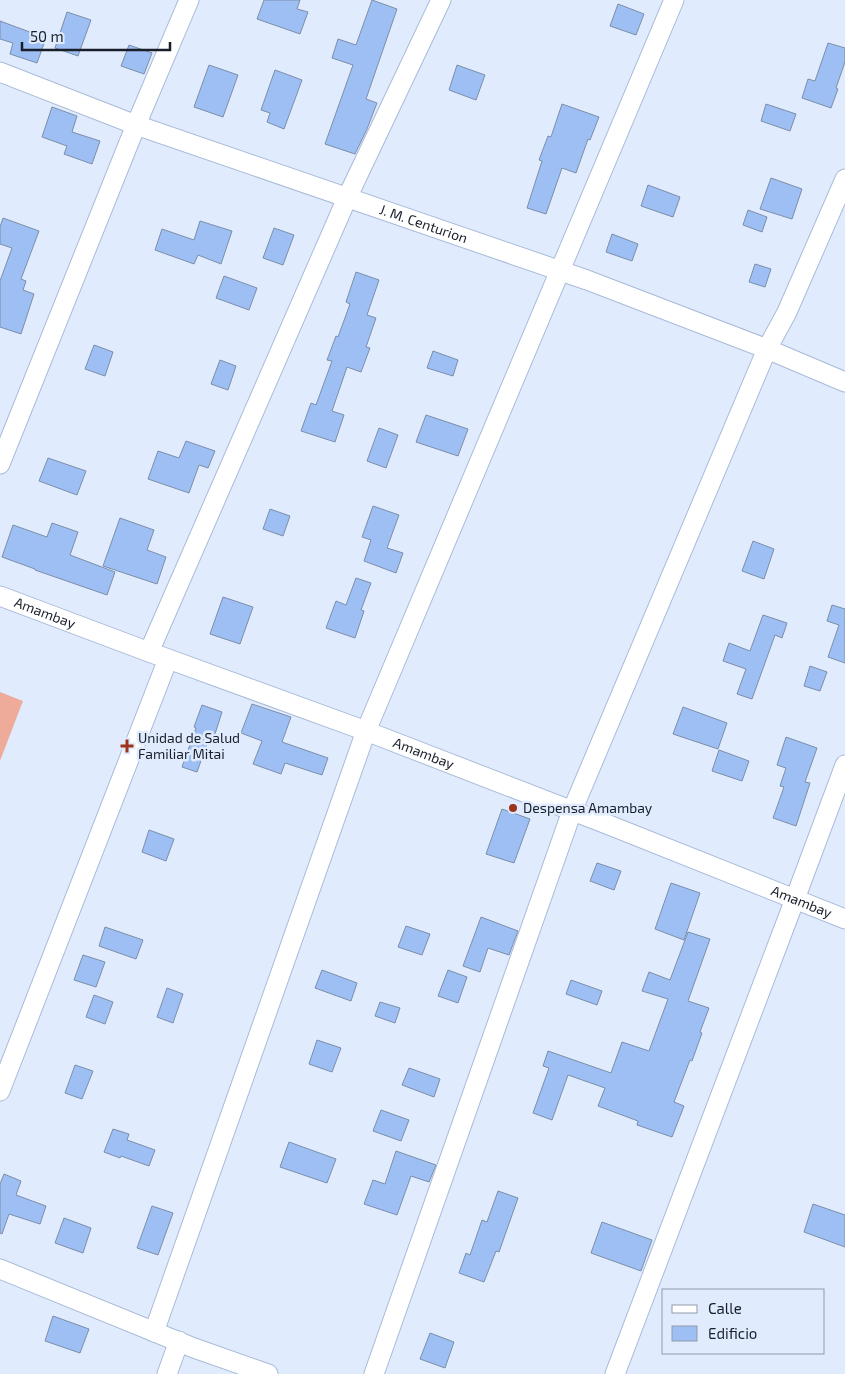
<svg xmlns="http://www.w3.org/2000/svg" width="845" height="1374" viewBox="0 0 845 1374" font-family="'Exo 2',sans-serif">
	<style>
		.green { fill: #eeab9a }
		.building { fill: #9ebff3; stroke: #7c8ea9 }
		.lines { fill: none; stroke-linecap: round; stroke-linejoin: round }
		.minor-casing { stroke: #a9bbd8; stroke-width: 21 }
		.minor { stroke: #fff; stroke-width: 19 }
		.poi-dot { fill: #9c331b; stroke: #e0ecfe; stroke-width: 2 }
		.labels { text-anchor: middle; stroke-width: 5; stroke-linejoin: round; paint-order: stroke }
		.street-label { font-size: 14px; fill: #191f2a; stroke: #e0ecfe }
		.poi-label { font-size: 14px; fill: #191f2a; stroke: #e0ecfe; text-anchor: start }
	</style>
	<rect width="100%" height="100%" fill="#e0ecfe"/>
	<path class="green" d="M0,692L23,701L0,761Z"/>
	<g class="building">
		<path d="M264,0H300L297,9L308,12L300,34L257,19Z"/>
		<path d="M372,0L397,9L366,99L377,103L367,129L355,154L325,144L353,65L332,58L338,39L356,45Z"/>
		<path d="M618,4L644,14L636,35L610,26Z"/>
		<path d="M67,12L91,20L78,56L55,48Z"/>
		<path d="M0,21L46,38L37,63L10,54L13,43L0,39Z"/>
		<path d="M828,43L845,48V62L836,88L838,89L831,108L802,98L808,79L815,81Z"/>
		<path d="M129,45L152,53L144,74L121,66Z"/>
		<path d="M209,65L238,75L223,117L194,107Z"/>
		<path d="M457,65L485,75L476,100L449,90Z"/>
		<path d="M275,70L302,80L284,129L267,122L270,113L261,110Z"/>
		<path d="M562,104L599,117L590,140L588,139L576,173L562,168L546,214L527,208L542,161L539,160L548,136L551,137Z"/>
		<path d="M766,104L796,114L790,131L761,121Z"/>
		<path d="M52,107L77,116L72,132L100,141L92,164L64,154L67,146L42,137Z"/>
		<path d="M771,178L802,189L792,219L760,209Z"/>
		<path d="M648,185L680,197L673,217L641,206Z"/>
		<path d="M748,210L767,217L762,232L743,225Z"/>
		<path d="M3,218L39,231L21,279L26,281L23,290L34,294L21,334L0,327V281L12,248L0,244V227Z"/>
		<path d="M200,221L232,231L221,264L198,255L194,264L155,250L162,229L194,240Z"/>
		<path d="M274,228L294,235L283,265L263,258Z"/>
		<path d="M612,234L638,244L632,261L606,252Z"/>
		<path d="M755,264L771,269L765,287L749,282Z"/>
		<path d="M356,272L379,280L367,315L376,318L366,347L370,348L361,372L347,367L332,411L344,415L335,442L301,431L311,403L316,405L332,361L327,360L336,336L338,337L350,304L346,302Z"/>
		<path d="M224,276L257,288L249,310L216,298Z"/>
		<path d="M94,345L113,352L105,376L85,369Z"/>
		<path d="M433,351L458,360L453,376L427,368Z"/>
		<path d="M220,360L236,366L228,390L211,384Z"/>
		<path d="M426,415L468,429L458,456L416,442Z"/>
		<path d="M379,428L398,435L386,468L367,461Z"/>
		<path d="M186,441L215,451L208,468L199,465L189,493L148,479L158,451L179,458Z"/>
		<path d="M48,458L86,471L77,495L39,481Z"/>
		<path d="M373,506L399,515L387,548L403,553L396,573L364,561L371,540L362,537Z"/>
		<path d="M270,509L290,516L283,536L263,529Z"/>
		<path d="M120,518L154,530L147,550L166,557L157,584L103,566Z"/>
		<path d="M52,523L78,532L70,555L115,572L107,595L35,570V569L2,557L13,525L47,537Z"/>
		<path d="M753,541L774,549L764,579L742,571Z"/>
		<path d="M356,578L371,583L361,610L364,611L355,638L326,628L336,601L346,605Z"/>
		<path d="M223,597L253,607L240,644L210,634Z"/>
		<path d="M832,605L845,609V663L828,657L839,625L827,621Z"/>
		<path d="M763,615L787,623L782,638L775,635L752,699L737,694L746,669L723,661L729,643L750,651Z"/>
		<path d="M810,666L827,672L820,691L804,686Z"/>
		<path d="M252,704L291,717L282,742L328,758L322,775L285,763L281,774L253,764L262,741L241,733Z"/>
		<path d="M202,705L222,712L215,734L211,733L197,772L182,767L196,728L194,727Z"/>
		<path d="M683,707L727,723L718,749L673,734Z"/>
		<path d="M786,737L817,748L805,782L810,783L796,826L773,818L784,787L780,786L786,768L777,765Z"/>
		<path d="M719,750L749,761L742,781L712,771Z"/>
		<path d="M502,809L530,819L514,863L486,854Z"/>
		<path d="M149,830L174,839L166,861L142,852Z"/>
		<path d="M597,863L621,871L614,890L590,881Z"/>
		<path d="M671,883L700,893L684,940L655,929Z"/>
		<path d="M481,917L518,931L509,955L488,948L480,972L463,966Z"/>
		<path d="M406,926L430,934L422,955L398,947Z"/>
		<path d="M105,927L143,940L136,959L99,946Z"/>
		<path d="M688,932L710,939L688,1001L709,1008L700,1032L702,1033L692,1061L690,1060L674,1102L684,1106L672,1137L637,1125L638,1121L598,1106L605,1088L568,1075L552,1120L533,1113L549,1068L543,1066L548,1051L611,1073L622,1042L649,1051L668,999L642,991L649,972L670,980Z"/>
		<path d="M83,955L105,962L96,987L74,980Z"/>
		<path d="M322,970L357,983L351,1001L315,988Z"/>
		<path d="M448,970L467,977L458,1003L438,996Z"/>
		<path d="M571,980L602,991L597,1005L566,994Z"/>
		<path d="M167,988L183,994L173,1023L157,1017Z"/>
		<path d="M94,995L113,1002L105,1024L86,1017Z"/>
		<path d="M380,1002L400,1008L395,1023L375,1016Z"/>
		<path d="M317,1040L341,1048L332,1072L309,1064Z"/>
		<path d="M75,1065L93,1071L82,1099L65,1093Z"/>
		<path d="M409,1068L440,1079L434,1097L402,1085Z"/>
		<path d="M381,1110L409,1120L401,1141L373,1131Z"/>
		<path d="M113,1129L129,1134L127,1140L155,1150L149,1166L121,1156L120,1158L104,1152Z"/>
		<path d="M289,1142L336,1159L327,1183L280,1167Z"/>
		<path d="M396,1151L436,1165L429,1182L411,1176L397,1215L364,1204L373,1180L385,1184Z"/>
		<path d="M4,1174L21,1181L16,1195L46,1206L40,1224L9,1214L2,1234L0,1233V1184Z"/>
		<path d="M498,1191L518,1198L499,1252L496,1251L484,1282L459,1273L466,1253L470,1255L482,1220L487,1222Z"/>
		<path d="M813,1204L845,1215V1247L804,1232Z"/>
		<path d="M152,1206L173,1213L158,1255L137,1248Z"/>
		<path d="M64,1218L91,1228L83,1253L55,1243Z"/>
		<path d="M602,1222L652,1240L641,1271L591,1253Z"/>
		<path d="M53,1316L89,1329L80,1353L45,1341Z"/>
		<path d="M430,1333L454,1342L445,1368L420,1359Z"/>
	</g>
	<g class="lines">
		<defs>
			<g id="minor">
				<path id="s1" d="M0,72L136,125L587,280L767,349L845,382"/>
				<path d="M0,464L136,125L189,0"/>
				<path id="s2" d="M0,596L149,652L366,731L609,825L845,919"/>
				<path d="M149,652L347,198L441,0"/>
				<path d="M0,1091L168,659"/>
				<path d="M0,1269L194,1348L268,1374"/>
				<path d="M154,1332L366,731L674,0"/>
				<path d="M167,1374L179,1341"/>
				<path d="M374,1374L572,811L767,349L787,312L845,179"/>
				<path d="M615,1374L795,899L845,765"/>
			</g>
		</defs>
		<use href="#minor" class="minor-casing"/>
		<use href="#minor" class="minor"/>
	</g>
	<g class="poi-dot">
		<path d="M124.5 738.5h5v5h5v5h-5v5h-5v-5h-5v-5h5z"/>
		<circle cx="513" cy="808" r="5"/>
	</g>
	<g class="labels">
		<g class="street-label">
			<text dy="5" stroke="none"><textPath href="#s1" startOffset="450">J. M. Centurion</textPath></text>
			<text dy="5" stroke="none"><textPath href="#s2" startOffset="48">Amambay</textPath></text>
			<text dy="5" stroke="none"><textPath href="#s2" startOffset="452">Amambay</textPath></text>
			<text dy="5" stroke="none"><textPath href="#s2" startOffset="858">Amambay</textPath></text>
		</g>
		<g class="poi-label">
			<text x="138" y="743">Unidad de Salud<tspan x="138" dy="16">Familiar Mitai</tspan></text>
			<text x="523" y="813">Despensa Amambay</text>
		</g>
	</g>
	<rect x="662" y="1289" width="162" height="65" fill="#e0ecfe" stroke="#909aa9"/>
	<rect x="672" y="1305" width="25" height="8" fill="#ffffff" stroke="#909aa9"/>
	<text x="708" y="1314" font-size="15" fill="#191f2a">Calle</text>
	<rect x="672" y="1326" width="25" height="15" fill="#9ebff3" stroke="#909aa9"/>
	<text x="708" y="1339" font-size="15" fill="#191f2a">Edificio</text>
	<path d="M22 42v8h148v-8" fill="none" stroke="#191f2a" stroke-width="2.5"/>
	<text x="30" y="42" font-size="15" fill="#191f2a" stroke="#e0ecfe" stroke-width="4" paint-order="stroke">50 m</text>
</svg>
